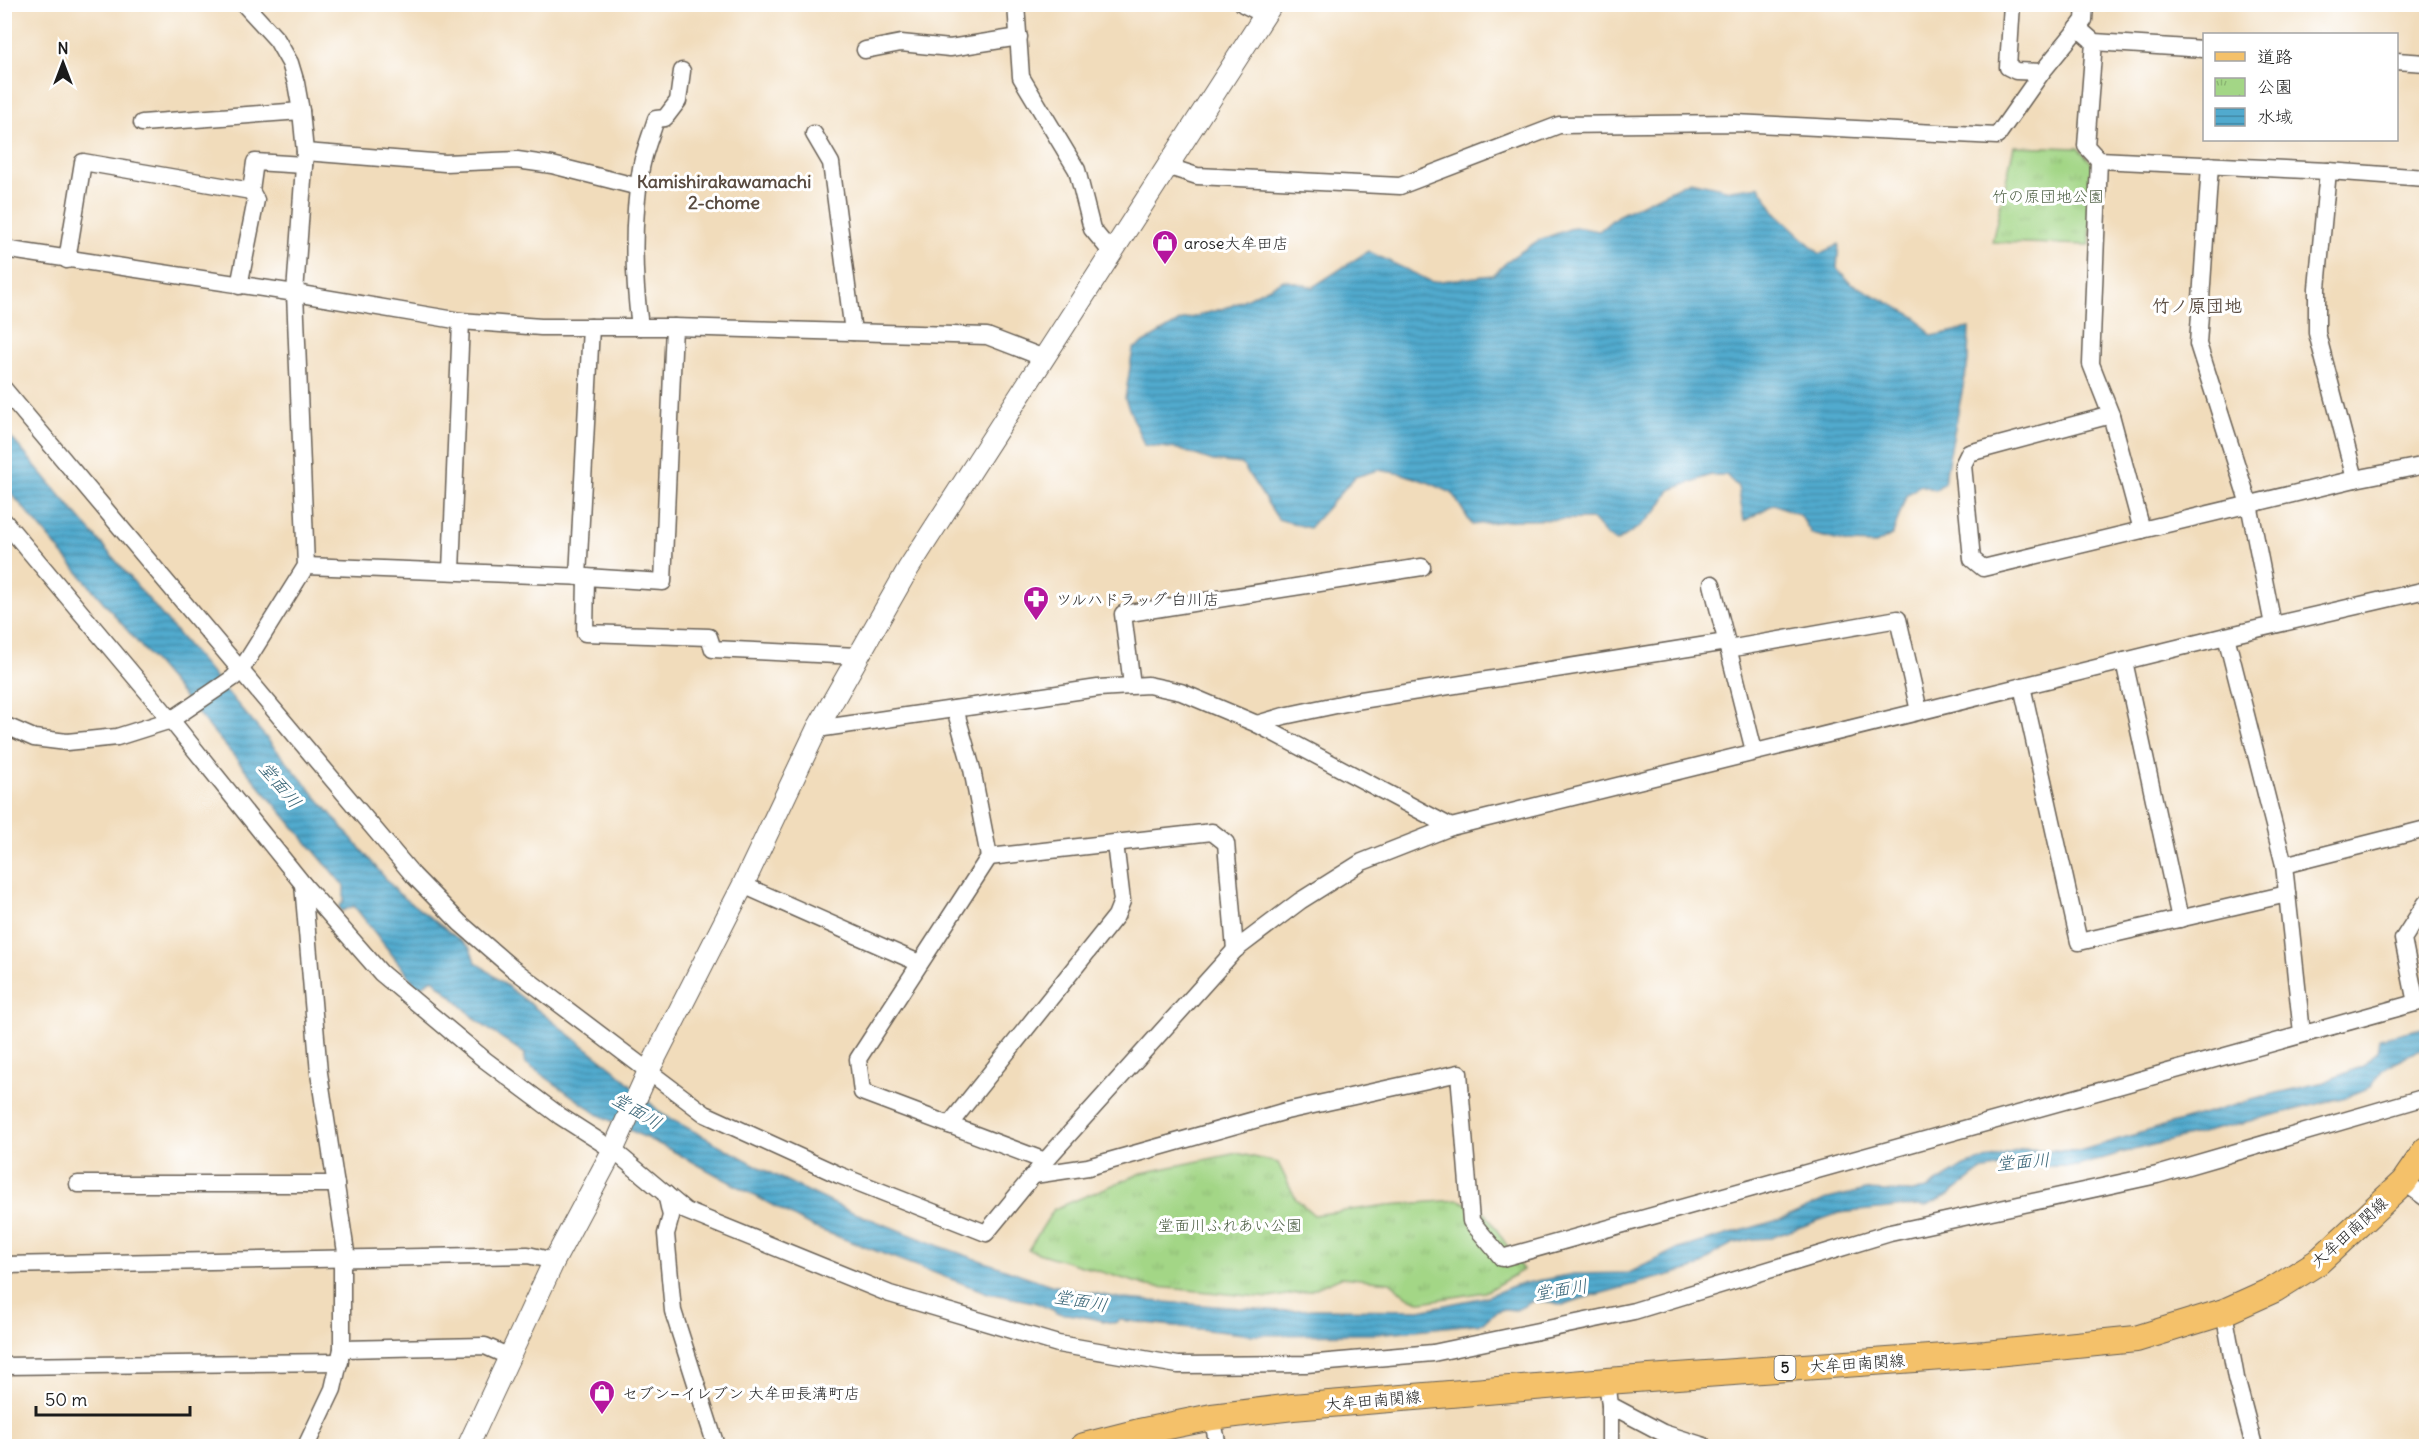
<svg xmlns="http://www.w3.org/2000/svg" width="2431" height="1451" viewBox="0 0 2431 1451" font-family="Delius,'Klee One',sans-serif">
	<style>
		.park { fill: url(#park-tufts); stroke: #607951; stroke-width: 1.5 }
		.water { fill: url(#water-rules); stroke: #366375; stroke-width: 1.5 }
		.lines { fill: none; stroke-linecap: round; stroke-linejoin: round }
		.minor-casing { stroke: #675f54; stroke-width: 19 }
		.tertiary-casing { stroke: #675f54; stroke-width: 23 }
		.primary-casing { stroke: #675f54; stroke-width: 28 }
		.minor { stroke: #fff; stroke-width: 16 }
		.tertiary { stroke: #fff; stroke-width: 21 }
		.primary { stroke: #f4c16a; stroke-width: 26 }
		.labels { text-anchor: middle; stroke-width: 6; stroke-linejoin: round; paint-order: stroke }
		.shield { fill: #fff; stroke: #606060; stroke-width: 1.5 }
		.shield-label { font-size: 15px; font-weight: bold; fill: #1c1c1c }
		.park-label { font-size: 16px; fill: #4b5d41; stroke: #fff }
		.poi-label { font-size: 16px; fill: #1c1c1c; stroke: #fff; text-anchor: start }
		.street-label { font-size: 16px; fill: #1c1c1c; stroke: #fff }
		.neighbourhood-label { font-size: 18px; font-weight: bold; fill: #5a4c41; stroke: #fff }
		.water-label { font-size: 18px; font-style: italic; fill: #366375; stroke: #fff }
	</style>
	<defs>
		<pattern id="park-tufts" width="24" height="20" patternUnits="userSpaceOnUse" patternTransform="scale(1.5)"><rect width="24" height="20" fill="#a3d686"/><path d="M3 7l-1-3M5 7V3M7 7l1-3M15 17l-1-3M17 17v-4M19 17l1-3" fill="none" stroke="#8cb773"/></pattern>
		<pattern id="water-rules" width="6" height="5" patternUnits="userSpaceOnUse" patternTransform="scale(1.5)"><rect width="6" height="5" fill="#51aace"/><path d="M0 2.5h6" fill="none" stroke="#428aa6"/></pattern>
	</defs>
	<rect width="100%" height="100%" fill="#fff"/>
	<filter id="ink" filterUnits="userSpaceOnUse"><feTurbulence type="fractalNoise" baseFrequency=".0167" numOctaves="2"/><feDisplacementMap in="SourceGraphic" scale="12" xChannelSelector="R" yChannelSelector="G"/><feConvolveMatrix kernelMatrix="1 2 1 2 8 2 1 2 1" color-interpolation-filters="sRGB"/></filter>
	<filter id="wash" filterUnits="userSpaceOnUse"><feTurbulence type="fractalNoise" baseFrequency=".008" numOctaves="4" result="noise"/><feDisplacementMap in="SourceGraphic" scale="24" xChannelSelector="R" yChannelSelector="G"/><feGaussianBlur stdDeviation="1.35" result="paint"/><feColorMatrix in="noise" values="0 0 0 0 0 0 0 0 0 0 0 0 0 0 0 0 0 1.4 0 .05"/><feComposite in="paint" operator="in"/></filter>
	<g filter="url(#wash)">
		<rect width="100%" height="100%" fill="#f1dcbb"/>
		<g class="park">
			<path d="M2014,146L2078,148L2092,163L2090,245L1992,242Z"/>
			<path d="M1237,1153L1278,1163L1296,1199L1314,1215L1388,1205L1459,1200L1485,1212L1523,1270L1485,1292L1422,1302L1408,1297L1390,1282L1341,1277L1309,1291L1269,1298L1148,1286L1028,1250L1054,1209L1142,1173Z"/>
		</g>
		<g class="water">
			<path d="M1690,181L1730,190L1759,186L1776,213L1820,254L1839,244L1837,268L1851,283L1916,317L1932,336L1969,328L1968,362L1944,483L1935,490L1920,485L1906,496L1893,534L1876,544L1848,543L1812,534L1800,515L1774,504L1744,521L1738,487L1726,475H1711L1670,490L1657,511L1639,527L1616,542L1606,535L1592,519L1514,520L1472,525L1452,493L1430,483L1403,474L1378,470L1355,477L1309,528L1278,519L1242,464L1213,461L1178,449L1144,445L1125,399L1133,349L1180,321L1231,306L1284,280L1313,287L1368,251L1432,282L1493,275L1511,258L1539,240L1575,227L1599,231L1617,216Z"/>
			<path d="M4,429L398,893L469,947L475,961L615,1070L662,1114L774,1175L845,1209L939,1246L1051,1285L1124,1299L1282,1311L1315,1309L1420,1310L1485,1297L1516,1285L1573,1274L1629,1273L1675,1250L1785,1218L1824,1200L1865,1190L1907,1192L1927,1189L1964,1166L2023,1149L2079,1151L2269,1095L2324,1082L2363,1066L2377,1051L2379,1038L2426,1027V1047L2408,1054L2384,1069L2371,1087L2346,1097L2121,1153L2078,1166L2002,1167L1981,1171L1949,1195L1926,1206L1898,1207L1839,1213L1771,1238L1752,1239L1732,1244L1715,1253L1699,1267L1580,1299L1563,1305L1534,1301L1516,1310L1503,1309L1495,1312L1483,1323L1377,1334L1252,1335L1120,1320L1114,1323L1075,1315L1056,1313L1053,1310L1034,1302L988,1293L812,1227L671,1150L599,1115L524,1062L525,1054L481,1024L433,979L418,988L354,906L342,911L339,907L344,901V886L5,486Z"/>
		</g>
	</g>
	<g filter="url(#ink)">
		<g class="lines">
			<defs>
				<g id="minor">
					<path d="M1016,4L1021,77L1077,170L1092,229L1111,252"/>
					<path d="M1243,4L1265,15"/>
					<path d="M2012,4L2008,67L2016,71L2042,72"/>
					<path d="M2078,28L2084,20L2085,4"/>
					<path d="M2094,42L2086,146L2099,160L2328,171L2426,178"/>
					<path d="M865,50L901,43L950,48L1019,37"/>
					<path d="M2396,61L2426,63"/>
					<path d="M142,123L301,111"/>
					<path d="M814,134L831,163L853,332"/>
					<path d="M305,152L445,163L517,160L552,165L639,187"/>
					<path d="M2099,160L2091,364L2111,415L1969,453L1963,465L1972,559L1983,568L2355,479L2426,465"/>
					<path d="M2210,165L2198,344L2249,504L2273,625"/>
					<path d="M1166,166L1197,176L1400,186L1559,125L1735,123L1997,136L2042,72L2078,28L2094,42L2204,49"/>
					<path d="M2328,171L2317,288V333L2355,479"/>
					<path d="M4,249L295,293L461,321L541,327H674L987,336L1044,358"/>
					<path d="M67,260L83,162L251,191L255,162L304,165"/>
					<path d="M239,286L256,200L251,191"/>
					<path d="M640,327C633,275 632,221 641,168C644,152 651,135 656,119L665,118L678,101L682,71"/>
					<path d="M4,389L413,875L460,923L512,968L705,1114L839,1175L986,1233L1045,1161L1235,950L1300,901L1362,862L1451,827L2226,636L2426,590"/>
					<path d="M2111,415L2142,530"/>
					<path d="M4,521L171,720L303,884L381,973L485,1060L560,1116L613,1150L686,1211L890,1294L1058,1344L1178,1365L1306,1364L1433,1353L1634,1311L1890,1233L2157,1175L2426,1097"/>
					<path d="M306,566L586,577L663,582L674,327"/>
					<path d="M451,571L461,321"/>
					<path d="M578,577L591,327"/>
					<path d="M586,577L585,633L709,637L713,649L857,656"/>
					<path d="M1712,584L1754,751"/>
					<path d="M2226,636L2284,865L2302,1033"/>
					<path d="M1728,649L1898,619L1919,711"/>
					<path d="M2124,661L2180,919"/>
					<path d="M1132,685L1123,614L1422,567"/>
					<path d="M2022,686L2079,942L2287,894"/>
					<path d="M955,709L972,769L989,857L858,1059L862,1092L1045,1161"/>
					<path d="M1257,724L1284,716L1355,701L1726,642"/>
					<path d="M4,725L34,738L67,742L117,737L171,720L233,678L241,670L306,566L295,293L305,152L301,111L296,83L290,63L277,40L244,4"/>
					<path d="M817,729L1098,688L1148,685L1181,692L1257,724L1451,827"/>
					<path d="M989,857L1212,832L1226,843L1235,950"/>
					<path d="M2284,865L2426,829"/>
					<path d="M303,884L319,1073L347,1259"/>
					<path d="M743,885L919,963"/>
					<path d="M2416,1003L2403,939L2426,903"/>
					<path d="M949,1125L1116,916L1122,901L1115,843"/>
					<path d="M1034,1175L1088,1167L1286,1111L1459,1073L1471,1221L1502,1258L2426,1000"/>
					<path d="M2404,1182L2426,1198"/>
					<path d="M78,1184H336"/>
					<path d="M666,1194L671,1216L666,1234L673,1311L716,1446"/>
					<path d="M4,1265L528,1255L554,1261"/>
					<path d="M2224,1312L2236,1378L2254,1446"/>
					<path d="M342,1349L485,1346L510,1357"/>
					<path d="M4,1366L340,1362"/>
					<path d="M1607,1381L1610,1405L1663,1433L1704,1446"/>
					<path d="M1610,1405V1446"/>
					<path d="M1212,1417L1218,1446"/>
					<path d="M306,1446L333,1389L342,1349V1259"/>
				</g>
				<path id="tertiary" d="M468,1446L554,1261L613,1150L648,1072L743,885L817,729L908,569L1272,4"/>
				<path id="primary" d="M1084,1446L1139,1432L1212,1417L1293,1407L1607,1381L1986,1354L2136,1339L2224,1312L2275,1289L2318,1262L2404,1182L2426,1150"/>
			</defs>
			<use href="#minor" class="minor-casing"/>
			<use href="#tertiary" class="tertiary-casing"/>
			<use href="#primary" class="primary-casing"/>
			<use href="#minor" class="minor"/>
			<use href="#tertiary" class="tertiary"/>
			<use href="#primary" class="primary"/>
		</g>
	</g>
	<defs>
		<symbol id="shop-pin" viewBox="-11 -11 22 30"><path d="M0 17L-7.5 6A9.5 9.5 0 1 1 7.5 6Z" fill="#b5179e" stroke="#fff"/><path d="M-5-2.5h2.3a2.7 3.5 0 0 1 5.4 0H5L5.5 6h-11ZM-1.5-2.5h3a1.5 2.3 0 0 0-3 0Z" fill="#fff"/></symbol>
		<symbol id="pharmacy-pin" viewBox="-11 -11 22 30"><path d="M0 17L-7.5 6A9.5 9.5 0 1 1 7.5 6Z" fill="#b5179e" stroke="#fff"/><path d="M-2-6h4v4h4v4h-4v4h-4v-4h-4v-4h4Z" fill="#fff"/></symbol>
	</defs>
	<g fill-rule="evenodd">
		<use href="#shop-pin" x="1150" y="228" width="30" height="40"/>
		<use href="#pharmacy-pin" x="1021" y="584" width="30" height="40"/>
		<use href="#shop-pin" x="587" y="1378" width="30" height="40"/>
	</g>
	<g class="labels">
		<rect class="shield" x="1774.5" y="1356" width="21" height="24" rx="4.5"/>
		<g class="shield-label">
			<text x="1785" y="1373">5</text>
		</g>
		<g class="park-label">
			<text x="2048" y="202">竹の原団地公園</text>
			<text x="1230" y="1231">堂面川ふれあい公園</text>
		</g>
		<g class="poi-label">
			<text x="1184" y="249">arose大牟田店</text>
			<text x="1056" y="605">ツルハドラッグ 白川店</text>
			<text x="622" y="1399">セブン−イレブン 大牟田長溝町店</text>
		</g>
		<g class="street-label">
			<text transform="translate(2349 1232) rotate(-42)" y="6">大牟田南関線</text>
			<text transform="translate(1857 1363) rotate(-4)" y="6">大牟田南関線</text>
			<text transform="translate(1373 1400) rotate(-5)" y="6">大牟田南関線</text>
		</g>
		<g class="neighbourhood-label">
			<text x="724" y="188">Kamishirakawamachi<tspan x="724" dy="21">2-chome</tspan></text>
			<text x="2197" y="312">竹ノ原団地</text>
		</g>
		<g class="water-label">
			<text transform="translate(280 785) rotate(50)" y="6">堂面川</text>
			<text transform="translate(637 1111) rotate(31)" y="6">堂面川</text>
			<text transform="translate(2023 1162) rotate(-5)" y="6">堂面川</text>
			<text transform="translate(1561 1290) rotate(-9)" y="6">堂面川</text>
			<text transform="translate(1081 1301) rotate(10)" y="6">堂面川</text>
		</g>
	</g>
	<rect width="2431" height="1451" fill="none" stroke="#fff" stroke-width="24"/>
	<rect x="2203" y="33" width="195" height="108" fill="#ffffff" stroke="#a4a4a4" stroke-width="1.5"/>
	<rect x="2215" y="52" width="30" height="9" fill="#f4c16a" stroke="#a4a4a4" stroke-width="1.5"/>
	<text x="2257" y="63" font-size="18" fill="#1c1c1c">道路</text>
	<rect x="2215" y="78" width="30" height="18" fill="url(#park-tufts)" stroke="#a4a4a4" stroke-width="1.5"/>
	<text x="2257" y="93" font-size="18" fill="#1c1c1c">公園</text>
	<rect x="2215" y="108" width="30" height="18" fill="url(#water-rules)" stroke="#a4a4a4" stroke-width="1.5"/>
	<text x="2257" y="123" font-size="18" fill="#1c1c1c">水域</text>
	<g transform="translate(63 63)" stroke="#ffffff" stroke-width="4.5" paint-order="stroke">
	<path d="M0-4.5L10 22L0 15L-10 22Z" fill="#1c1c1c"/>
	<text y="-9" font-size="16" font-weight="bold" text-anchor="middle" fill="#1c1c1c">N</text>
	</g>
	<path d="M36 1406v9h154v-9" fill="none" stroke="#1c1c1c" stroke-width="3"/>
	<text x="45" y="1406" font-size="18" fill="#1c1c1c" stroke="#ffffff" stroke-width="4.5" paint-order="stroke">50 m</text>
</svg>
